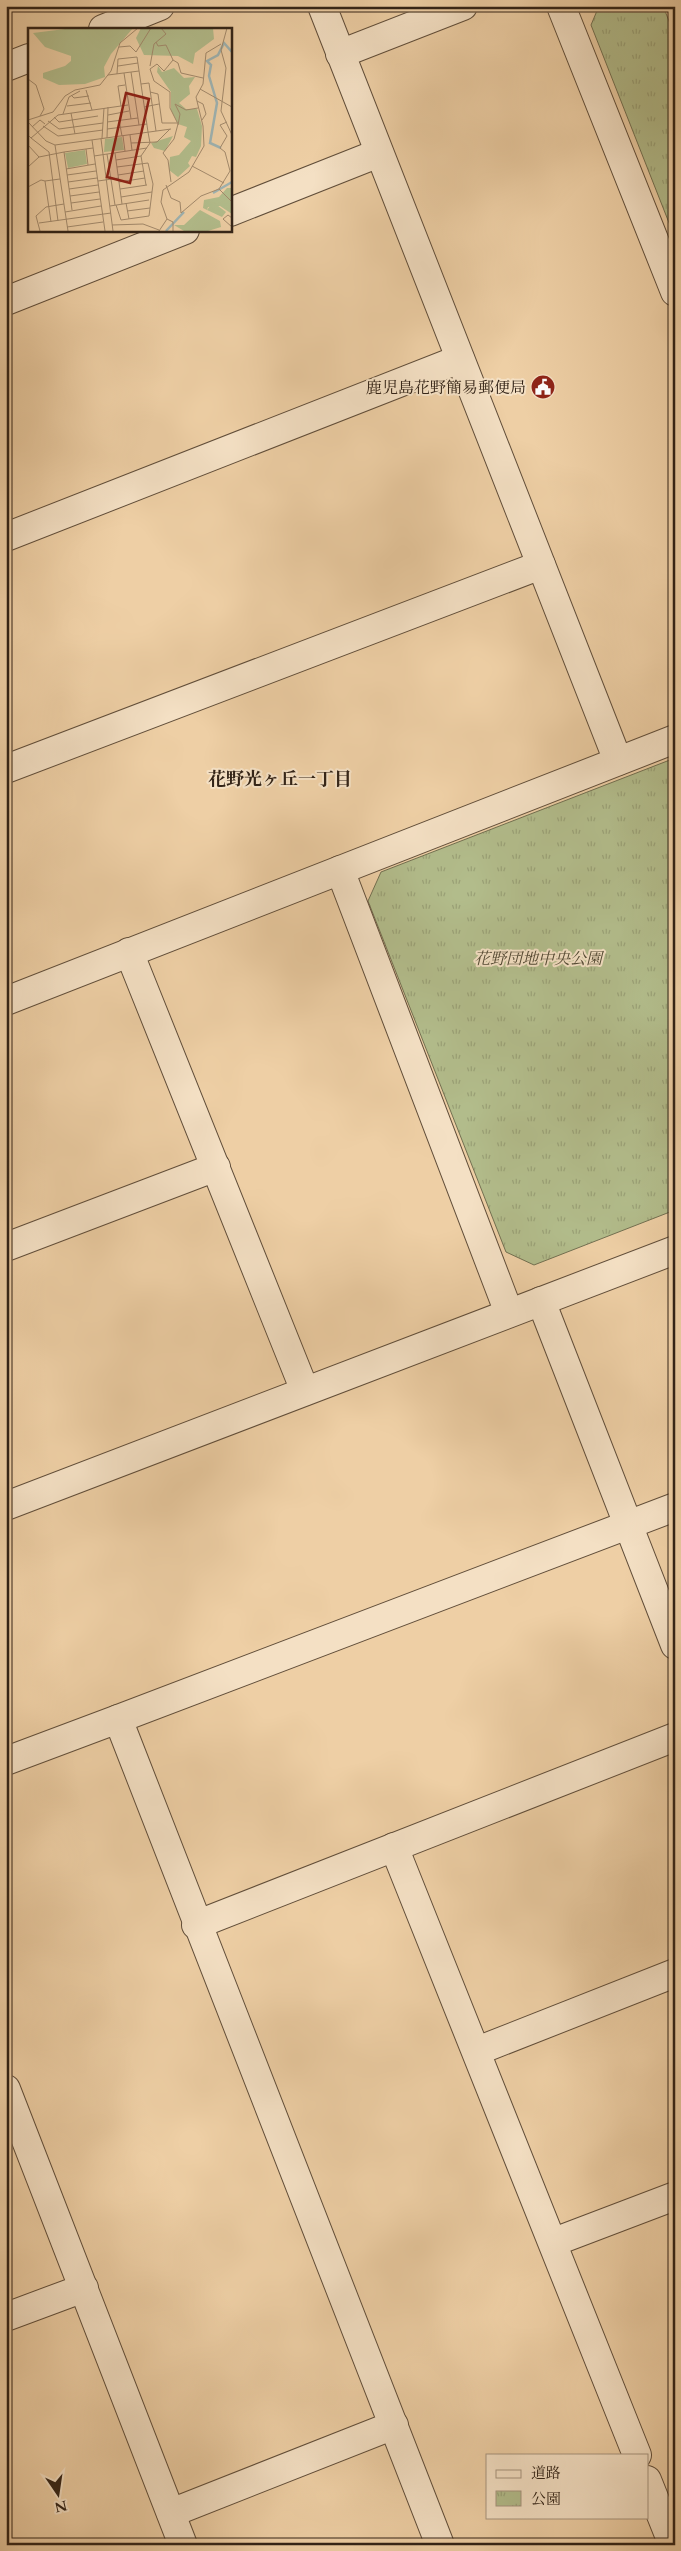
<svg xmlns="http://www.w3.org/2000/svg" width="681" height="2551" viewBox="0 0 681 2551" font-family="Cardo,'Noto Serif JP',serif">
	<style>
		.park { fill: url(#park-tufts); stroke: #727051 }
		.lines { fill: none; stroke-linecap: round; stroke-linejoin: round }
		.minor-casing { stroke: #614e3a; stroke-width: 30 }
		.minor { stroke: #f4e0c4; stroke-width: 28 }
		.labels { text-anchor: middle; stroke-width: 4; stroke-linejoin: round; paint-order: stroke }
		.poi-label { font-size: 16px; fill: #322317; stroke: #f4e0c4; text-anchor: end }
		.park-label { font-size: 16px; font-style: italic; fill: #524934; stroke: #f4e0c4 }
		.neighbourhood-label { font-size: 18px; font-weight: bold; fill: #322317; stroke: #f4e0c4 }
		.inset-river { fill: none; stroke: #9eb3b2; stroke-width: 2.5 }
		.inset-road { fill: none; stroke: #a38a6c; stroke-width: 1 }
		.view { fill: #8f2418; fill-opacity: 0.15; stroke: #8f2418; stroke-width: 2.5 }
		.inset-edge { fill: none; stroke: #322317; stroke-width: 2.5 }
	</style>
	<defs>
		<pattern id="park-tufts" width="24" height="20" patternUnits="userSpaceOnUse" patternTransform="scale(1.25)"><rect width="24" height="20" fill="#b2bc8b"/><path d="M3 7l-1-3M5 7V3M7 7l1-3M15 17l-1-3M17 17v-4M19 17l1-3" fill="none" stroke="#9aa177"/></pattern>
	</defs>
	<rect width="100%" height="100%" fill="#eecfa5"/>
	<filter id="stains"><feTurbulence type="fractalNoise" baseFrequency=".004" numOctaves="4"/><feColorMatrix values="0 0 0 0 .2 0 0 0 0 .09 0 0 0 0 .02 0 0 0 .5 -.17"/></filter>
	<radialGradient id="worn" r=".72"><stop offset=".6" stop-color="#630" stop-opacity="0"/><stop offset="1" stop-color="#630" stop-opacity=".3"/></radialGradient>
	<g class="park">
		<path d="M599,6H663L675,36V238L591,25Z"/>
		<path d="M675,758V1210L534,1265L506,1252L368,901L381,872Z"/>
	</g>
	<g class="lines">
		<defs>
			<g id="minor">
				<path d="M322,6L618,761"/>
				<path d="M561,6L675,292"/>
				<path d="M103,29L160,6"/>
				<path d="M340,54L463,6"/>
				<path d="M6,67L29,58"/>
				<path d="M230,212L379,153"/>
				<path d="M6,301L185,230"/>
				<path d="M6,537L460,359"/>
				<path d="M6,769L541,565"/>
				<path d="M340,870L509,1313"/>
				<path d="M129,952L305,1391"/>
				<path d="M6,1001L675,739"/>
				<path d="M6,1247L216,1167"/>
				<path d="M541,1301L675,1645"/>
				<path d="M6,1506L675,1250"/>
				<path d="M118,1719L675,1507"/>
				<path d="M6,1761L118,1719L440,2545"/>
				<path d="M394,1847L637,2455"/>
				<path d="M196,1925L675,1737"/>
				<path d="M477,2051L675,1973"/>
				<path d="M6,2089L183,2545"/>
				<path d="M554,2242L675,2196"/>
				<path d="M6,2317L84,2288"/>
				<path d="M647,2480L673,2545"/>
				<path d="M171,2513L394,2425"/>
			</g>
		</defs>
		<use href="#minor" class="minor-casing"/>
		<use href="#minor" class="minor"/>
	</g>
	<defs>
		<symbol id="civic-disc" viewBox="-11 -11 22 22"><circle r="9.5" fill="#8f2418" stroke="#f4e0c4"/><path d="M-.6-6.5H3V-4.5H.6V-3L4-1V1h2V6H-6V1h2V-1L-.6-3ZM-1.2 2.5V6h2.4V2.5Z" fill="#fff"/></symbol>
	</defs>
	<g fill-rule="evenodd">
		<use href="#civic-disc" x="529" y="373" width="28" height="28"/>
	</g>
	<g class="labels">
		<g class="poi-label">
			<text x="526" y="393">鹿児島花野簡易郵便局</text>
		</g>
		<g class="park-label">
			<text x="538" y="964">花野団地中央公園</text>
		</g>
		<g class="neighbourhood-label">
			<text x="280" y="785">花野光ヶ丘一丁目</text>
		</g>
	</g>
	<g transform="translate(28 28)">
		<rect width="204" height="204" fill="#eecfa5"/>
		<path d="M45,0H105L83,26L76,39L77,49L57,56L31,57L15,50V45L37,38L43,33V28L17,19L5,5ZM113,0H185L186,11L167,25L165,36L150,28L116,27L108,10ZM130,38L134,44L146,40L156,50L167,49L161,58L162,66L151,75L158,81H169L174,98L173,118L168,129L164,128L160,135L162,138L150,149L141,142L142,129L151,127L163,113L156,109L159,99L150,96L143,82V64L129,44ZM145,108L137,123L126,120L123,115ZM199,160H204V186L192,178L180,179L179,182L175,180L176,172L191,169ZM172,182L192,193L193,199L180,203H156L146,197H156Z" fill="#b2bc8b"/>
		<path d="M185,174L198,184L194,189L179,182Z" fill="#b2bc8b"/>
		<path d="M94,109L96,122L76,124L77,111ZM57,122L59,136L40,140L37,125Z" fill="#b2bc8b"/>
		<path class="inset-river" d="M193,120L182,115L189,75L181,48L183,37L179,33L190,27L196,15L204,24M185,165L204,154M138,203L156,184"/>
		<path class="inset-road" d="M199,0L193,22L198,40L193,83L204,107M128,14L130,18L138,17L145,32M91,19L102,18L108,24L123,0M90,38L110,35M122,38L126,16L138,6L133,0M103,44L111,97L119,96M96,45L103,91M89,46L90,31L109,29L120,104M80,47L111,43M0,51L8,57L16,81L12,88M113,56L121,55L128,103M172,61L204,79M58,62L64,82M122,64L130,66L134,95H149M43,67L46,70L61,68M169,73L175,76L178,86L174,92M39,78L63,75M93,78L90,58L97,57M116,79L131,76M43,85L47,106M35,86L41,69L52,63M80,87L101,83M26,89L31,94L70,88M0,92L25,84L37,68L47,62L72,57L83,43L92,15L110,0M91,92L94,108M20,93L31,101L75,95M0,94L18,113L27,117L143,101M79,94L110,90M150,97L152,86L147,76L158,82L170,80M15,98L30,108L75,102M4,99L12,92L17,96M79,101L111,97M0,107L3,110L30,87L100,77M102,107L104,122M95,108L97,123M3,110L21,124L30,193M74,110L76,80M79,110L80,79M73,111L85,203M64,112L77,203M103,115L129,114L142,101M0,117L11,129M27,117L40,203M58,121L60,137M36,124L65,120M87,125L94,176M79,126L87,177M66,128L119,120M88,132L113,128M164,138L196,155M0,139L11,129L36,124L44,182M38,141L67,136M39,147L68,143M90,147L116,143M70,153L91,150M40,154L69,150M91,154L117,150M143,154L140,132L135,125L146,111L150,96L142,80V64L126,53L122,41L129,36L136,43L145,32L150,35L153,45L175,50M118,157L113,128L122,115L120,104M138,157L143,170L152,174L153,185L173,168L191,161L202,143L197,124L192,120L199,108L192,97L199,94M0,159L13,152L17,153M41,161L70,157M92,161L119,157M191,161L204,174M42,168L71,164M93,169L124,164M43,175L72,171M98,175L101,191M88,177L93,192L121,188L125,156L120,135L89,139M82,178L121,172M99,183L122,180M37,184L73,178M204,190L200,187L195,191L204,199M139,191L145,194V203M23,194L17,153L32,151M11,195L83,185M84,197L115,196L131,202M39,199L75,194M12,203L8,188L18,179L36,176M131,203L139,191L133,174L135,162L161,144L176,118L175,98L168,69L175,56L178,25L193,16"/>
		<path class="view" d="M98,65L121,71L102,155L79,149Z"/>
		<rect width="204" height="204" class="inset-edge"/>
	</g>
	<rect width="681" height="2551" fill="none" stroke="#eecfa5" stroke-width="25"/>
	<rect x="8" y="8" width="666" height="2536" fill="none" stroke="#322317" stroke-width="2.5"/>
	<rect x="12" y="12" width="656" height="2526" fill="none" stroke="#322317"/>
	<rect x="486" y="2454" width="162" height="65" fill="#f4e0c4" stroke="#a6947f"/>
	<rect x="496" y="2470" width="25" height="8" fill="#f4e0c4" stroke="#a6947f"/>
	<text x="531" y="2478" font-size="15" fill="#322317">道路</text>
	<rect x="496" y="2491" width="25" height="15" fill="url(#park-tufts)" stroke="#a6947f"/>
	<text x="531" y="2504" font-size="15" fill="#322317">公園</text>
	<g transform="translate(58 2494) rotate(167)" stroke="#f4e0c4" stroke-width="4" paint-order="stroke">
	<path d="M0-4L9 19L0 12L-9 19Z" fill="#322317"/>
	<text y="-8" font-size="14" font-weight="bold" text-anchor="middle" fill="#322317">N</text>
	</g>
	<rect width="100%" height="100%" filter="url(#stains)"/>
	<rect width="100%" height="100%" fill="url(#worn)"/>
</svg>
